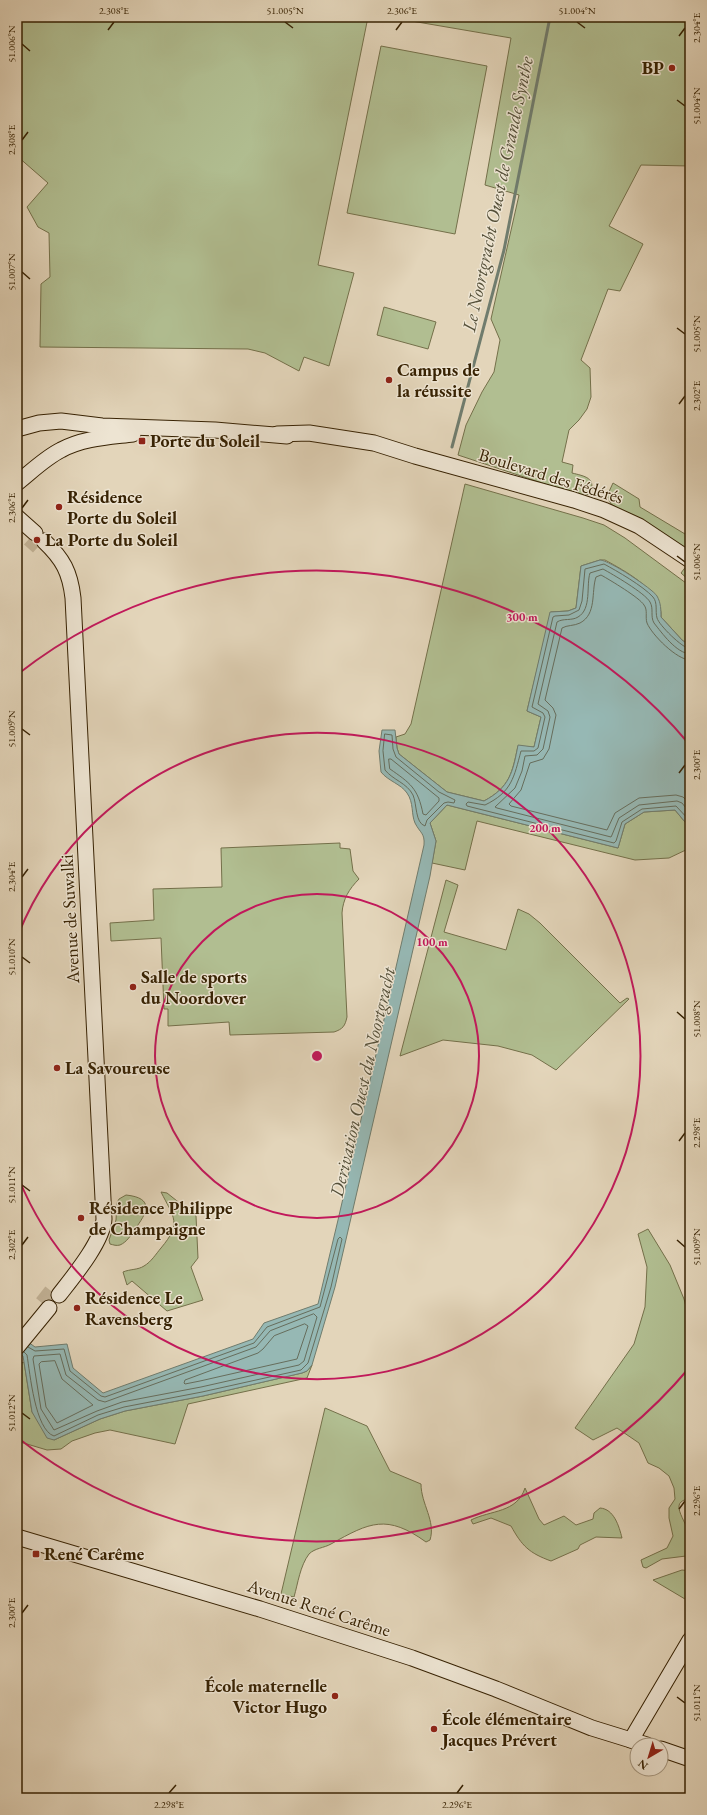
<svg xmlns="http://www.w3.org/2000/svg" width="707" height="1815" viewBox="0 0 707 1815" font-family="'EB Garamond',serif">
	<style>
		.green { fill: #b1be91; stroke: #74704a }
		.water { fill: #96b8b4; stroke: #707c6d }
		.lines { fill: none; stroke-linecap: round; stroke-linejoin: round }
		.shore { stroke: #666d5c; stroke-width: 1 }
		.stream { stroke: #707c6d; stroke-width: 3 }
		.secondary-tunnel { stroke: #c1b195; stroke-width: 15; stroke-dasharray: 15 8; stroke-linecap: butt }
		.secondary-casing { stroke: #372203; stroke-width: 17 }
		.secondary { stroke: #ede4d2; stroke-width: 15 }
		.ticks { fill: none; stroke: #372203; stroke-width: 1.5 }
		.ring { fill: none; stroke: #c2185b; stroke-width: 2 }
		.poi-dot { fill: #8f2418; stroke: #ede4d2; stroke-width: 1.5 }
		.labels { text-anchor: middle; stroke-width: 3; stroke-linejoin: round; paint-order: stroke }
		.poi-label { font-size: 18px; font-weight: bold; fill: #372203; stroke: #ede4d2; text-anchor: start }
		.street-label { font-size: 18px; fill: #372203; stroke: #ede4d2 }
		.water-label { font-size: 19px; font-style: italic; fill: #544f38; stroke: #ede4d2 }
		.centre { fill: #c2185b; stroke: #ede4d2; stroke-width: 2 }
		.ring-label { font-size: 12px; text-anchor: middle; font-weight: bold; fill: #c2185b; stroke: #ede4d2; stroke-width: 3; stroke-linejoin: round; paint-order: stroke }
		.neatline { fill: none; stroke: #372203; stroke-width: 1.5 }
		.ticks-label { font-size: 10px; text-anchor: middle; fill: #372203 }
	</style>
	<rect width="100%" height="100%" fill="#e3d5ba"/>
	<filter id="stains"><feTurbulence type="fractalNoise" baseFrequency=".005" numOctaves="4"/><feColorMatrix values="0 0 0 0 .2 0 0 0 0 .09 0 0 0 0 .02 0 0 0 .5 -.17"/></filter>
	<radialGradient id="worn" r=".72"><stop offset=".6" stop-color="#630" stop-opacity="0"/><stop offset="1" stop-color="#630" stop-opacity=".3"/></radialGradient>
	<g class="green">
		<path d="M17,17H368L318,265L354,273L329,366L304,357L299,371L265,353L248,349L40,347L41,284L50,277L49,233L38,227L27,207L48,183L17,156Z"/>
		<path d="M388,17H690V166L641,165L609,226L643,244L620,291L608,289L581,360L590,368L591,397L587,409L579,420L569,430L562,462L573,465L572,473C584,476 598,478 589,494L581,496L458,455L466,425L482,392L494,372L500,340L491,319L519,195L485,185L511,38Z"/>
		<path d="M381,46L487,66L455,234L347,213Z"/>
		<path d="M384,307L436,322L428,349L377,335Z"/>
		<path d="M613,483L639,499L640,507L690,537V553L611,504L607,496Z"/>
		<path d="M465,484L583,518L604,525L625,538L690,586V646L682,640L661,617C663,591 625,571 605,560H600L581,566L576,608L568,611L551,612L527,711L541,717L534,747L518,746C512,773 510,787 484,801L447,792L399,754L397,748L396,737L405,734L411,724Z"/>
		<path d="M687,565L690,567V581L681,573Z"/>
		<path d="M447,805L618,848L625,824L644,812L675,810L690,828V848L669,858L635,860L477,821L465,870L432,863L436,841L430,823Z"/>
		<path d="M340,843V848L350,849L353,871L359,879C349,889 343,899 342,913L347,1017C345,1026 343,1029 334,1032L230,1035L229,1022L168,1026V1009H164L161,938L111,941L110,923L154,920L153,889L222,887L221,848Z"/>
		<path d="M446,880L458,885L444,932L506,950L518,909L529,914L540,923L620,1003L627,998L629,999L556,1070L532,1055L498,1046L443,1040L400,1056Z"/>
		<path d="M161,1192L167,1193L196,1216L198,1258L191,1267L203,1300L167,1311L132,1281L127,1285L123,1272C130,1269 138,1270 144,1266C151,1262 156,1254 161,1248C182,1223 174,1218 161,1192Z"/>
		<path d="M126,1195C155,1198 147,1213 135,1229C131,1235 127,1242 120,1245C116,1246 114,1245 110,1244L109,1240L116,1220L117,1203L119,1199Z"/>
		<path d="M648,1229L670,1265L684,1299L690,1322V1469L687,1474L690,1481V1498C687,1499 683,1500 681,1502C671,1511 701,1535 686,1556L662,1559L646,1568L643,1567L641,1560L667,1548L673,1536L669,1518V1508L675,1499L674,1488L669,1476L659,1468L648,1463L639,1443L617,1428L593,1440L575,1428L634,1344L645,1307L647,1267L638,1234Z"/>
		<path d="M24,1362L32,1412L54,1440L100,1419L125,1411L203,1396L302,1373L307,1371L312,1365L307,1378L188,1404L175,1444L110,1430L95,1433L72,1441L61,1449L47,1450L17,1441V1365Z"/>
		<path d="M325,1408L367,1426L390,1471L421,1484C421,1504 436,1521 430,1540L426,1542C387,1514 370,1522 331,1544C324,1548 315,1548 309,1554C300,1566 298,1583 294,1597L281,1594Z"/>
		<path d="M525,1488L539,1519L544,1525L564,1516L576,1525L593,1519L594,1513L600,1508C614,1509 619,1526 622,1538L596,1537L580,1545L578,1549L551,1561C529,1553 522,1546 511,1526L491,1518L473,1524L471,1520C491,1510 517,1513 525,1488Z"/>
		<path d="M682,1570L690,1571V1602L653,1580Z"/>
	</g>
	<path class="water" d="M600,560C609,560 653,589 657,596C661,603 661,610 661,617L682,640L690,646V828L675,810L644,812L625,824L618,848L447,805L430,823L436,841L430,876L335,1287L312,1365L307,1371L302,1373L203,1396L125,1411L100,1419L54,1440L47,1438L32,1412L23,1356L17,1352V1334L35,1347L67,1344L73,1368L103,1393L253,1339L264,1323L318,1304L338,1220L424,845C425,833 420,833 415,823C411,814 414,803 407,793C401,784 388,781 381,772L379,751L382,730H395L397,748L399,754L447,792L484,801C510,787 513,772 518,745L534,747L541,717L527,711L550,612L568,611L576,608L581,566Z"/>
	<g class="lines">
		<g class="shore">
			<path d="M690,649C682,648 659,625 657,618C655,611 658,603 653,597C643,586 617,571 604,564L585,569L582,601L579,610L569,615L555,616L553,617L532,707L543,713L545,717L538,748L534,751H521C514,777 512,792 485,805L468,802L466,804L467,806L614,843L616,841L622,822L642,809L676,806L690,821"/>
			<path d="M690,654C676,653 662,633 654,623C650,616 654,609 650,602C645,593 612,574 603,569L590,573C586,585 592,609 578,617C572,621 563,618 557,622L538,704L548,711L550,717L543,749L537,755L525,756L522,771L515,788L495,807L497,808L611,837L612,835L619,818L639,805L677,801L682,803L690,813"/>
			<path d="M690,660C677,660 652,635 647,623C645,617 648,610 644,605C640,598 610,580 601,575L596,577C591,592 597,614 580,623C574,626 567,625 562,628L545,700L553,708L556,715L549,749L543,759L530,763L521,790L509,804L511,806L607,830L615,813L639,798L676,795L683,797L690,804"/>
			<path d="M385,734L392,735L393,749L396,757L439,792L455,800L454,803L448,802L444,803L427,820L425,826C415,823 417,804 413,795C407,783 393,780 385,770L383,751Z"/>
			<path d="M389,759H391L439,798V801L426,815L423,814C418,788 410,783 390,769Z"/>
			<path d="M314,1314L317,1317L304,1361L299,1365L201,1387L122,1402L97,1411L54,1430L41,1409L33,1359L34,1356L60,1354L66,1375L98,1400L105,1402L256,1347L270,1331Z"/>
			<path d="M305,1324L308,1326L297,1359L200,1381L185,1384L184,1383L185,1380L258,1353L263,1349L274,1336Z"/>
			<path d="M24,1352L27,1355C30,1373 35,1430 54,1436L98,1415L124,1407L202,1392L301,1370L308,1363L331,1287L342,1239L340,1237L338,1239L320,1307L267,1327L254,1343L105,1397L101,1396L70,1371L64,1349L35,1351L28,1347"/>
			<path d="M55,1361L62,1379L93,1405L57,1423L46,1407L39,1364L41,1362Z"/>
		</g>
		<path class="stream" d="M452,447L504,250L550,17"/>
		<g class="secondary-tunnel">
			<path d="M29,539L38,547"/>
			<path d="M42,1303L53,1289"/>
		</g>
		<defs>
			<g id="secondary">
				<path d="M17,429L39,423L61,421L102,426L215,430L287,436"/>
				<path d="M277,434L309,433L374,443L415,456L574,500L604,510L639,526L690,560"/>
				<path d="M17,483C31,472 45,458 61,450C83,438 109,437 133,434"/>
				<path d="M17,517L35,533"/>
				<path d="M44,541C63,559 70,572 73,598L104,1219C103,1241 73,1277 59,1295"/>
				<path d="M17,1347L49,1308"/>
				<path d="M17,1537L260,1609L412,1658L496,1689L592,1728L647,1745"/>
				<path d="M631,1740L690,1640"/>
				<path d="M661,1749L690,1759"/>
			</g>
		</defs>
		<use href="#secondary" class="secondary-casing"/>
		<use href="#secondary" class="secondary"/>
	</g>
	<path class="ticks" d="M285,22L293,28M577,22L585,28M108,30L114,22M396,30L402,22M679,36L685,28M22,44L30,51M677,100L685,106M22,140L28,132M22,272L30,279M677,328L685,334M679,404L685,396M22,508L28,500M677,556L685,562M22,729L30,735M679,773L685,765M22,877L28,869M22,957L30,963M677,1012L685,1019M679,1141L685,1133M22,1185L30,1191M677,1240L685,1247M22,1245L28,1237M22,1413L30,1419M679,1509L685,1501M22,1613L28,1605M677,1697L685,1703M169,1793L176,1785M457,1793L463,1785"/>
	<g class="ring">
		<circle cx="317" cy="1056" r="162"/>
		<path d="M18 935A323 323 0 1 1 18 1177"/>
		<path d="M689 1368A485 485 0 0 1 18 1438M18 674A485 485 0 0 1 689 744"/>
	</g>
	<g class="poi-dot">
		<circle cx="672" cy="68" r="4"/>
		<circle cx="389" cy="380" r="4"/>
		<rect x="138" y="437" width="8" height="8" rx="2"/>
		<circle cx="59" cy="507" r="4"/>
		<circle cx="37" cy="540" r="4"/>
		<circle cx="133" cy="987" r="4"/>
		<circle cx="57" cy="1068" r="4"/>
		<circle cx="81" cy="1218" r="4"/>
		<circle cx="77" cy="1308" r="4"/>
		<rect x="32" y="1550" width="8" height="8" rx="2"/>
		<circle cx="335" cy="1696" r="4"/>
		<circle cx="434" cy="1729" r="4"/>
	</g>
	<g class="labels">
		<g class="poi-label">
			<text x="664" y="74" text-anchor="end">BP</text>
			<text x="397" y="376">Campus de<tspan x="397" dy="21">la réussite</tspan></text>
			<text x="150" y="447">Porte du Soleil</text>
			<text x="67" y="503">Résidence<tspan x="67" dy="21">Porte du Soleil</tspan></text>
			<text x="45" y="546">La Porte du Soleil</text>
			<text x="141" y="983">Salle de sports<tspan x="141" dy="21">du Noordover</tspan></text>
			<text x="65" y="1074">La Savoureuse</text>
			<text x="89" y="1214">Résidence Philippe<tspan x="89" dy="21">de Champaigne</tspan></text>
			<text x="85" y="1304">Résidence Le<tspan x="85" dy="21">Ravensberg</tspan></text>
			<text x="44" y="1560">René Carême</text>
			<text x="327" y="1692" text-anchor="end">École maternelle<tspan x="327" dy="21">Victor Hugo</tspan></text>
			<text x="442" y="1725">École élémentaire<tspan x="442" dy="21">Jacques Prévert</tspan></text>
		</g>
		<g class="street-label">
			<text transform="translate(551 476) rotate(17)" y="6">Boulevard des Fédérés</text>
			<text transform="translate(70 919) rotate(-93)" y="6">Avenue de Suwalki</text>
			<text transform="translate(319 1608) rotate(18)" y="6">Avenue René Carême</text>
		</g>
		<g class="water-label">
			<text transform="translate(497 194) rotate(-78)" y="7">Le Noortgracht Ouest de Grande Synthe</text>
			<text transform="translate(362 1082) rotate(-77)" y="7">Derivation Ouest du Noortgracht</text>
		</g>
	</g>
	<circle cx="317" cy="1056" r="6" class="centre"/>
	<g class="ring-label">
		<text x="522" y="621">300 m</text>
		<text x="545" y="832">200 m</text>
		<text x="432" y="946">100 m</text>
	</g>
	<rect width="707" height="1815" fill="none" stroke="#e3d5ba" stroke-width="44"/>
	<g transform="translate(649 1757) rotate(218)"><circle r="19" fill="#ede4d2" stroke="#a4967f"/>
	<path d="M0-3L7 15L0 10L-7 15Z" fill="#8f2418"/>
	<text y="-6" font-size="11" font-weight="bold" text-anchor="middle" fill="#372203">N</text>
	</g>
	<rect x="22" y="22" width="663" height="1771" class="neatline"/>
	<g class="ticks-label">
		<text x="114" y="14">2.308°E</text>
		<text x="285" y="14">51.005°N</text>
		<text x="402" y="14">2.306°E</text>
		<text x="577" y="14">51.004°N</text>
		<text transform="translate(696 28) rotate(-90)" y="4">2.304°E</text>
		<text transform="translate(11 44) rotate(-90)" y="4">51.006°N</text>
		<text transform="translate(696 106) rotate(-90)" y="4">51.004°N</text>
		<text transform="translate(11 140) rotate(-90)" y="4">2.308°E</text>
		<text transform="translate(11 272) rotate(-90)" y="4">51.007°N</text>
		<text transform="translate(696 334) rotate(-90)" y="4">51.005°N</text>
		<text transform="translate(696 396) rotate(-90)" y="4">2.302°E</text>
		<text transform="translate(11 508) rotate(-90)" y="4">2.306°E</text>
		<text transform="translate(696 562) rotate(-90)" y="4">51.006°N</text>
		<text transform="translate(11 729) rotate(-90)" y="4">51.009°N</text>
		<text transform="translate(696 765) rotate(-90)" y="4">2.300°E</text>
		<text transform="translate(11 877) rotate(-90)" y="4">2.304°E</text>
		<text transform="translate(11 957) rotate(-90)" y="4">51.010°N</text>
		<text transform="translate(696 1019) rotate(-90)" y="4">51.008°N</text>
		<text transform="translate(696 1133) rotate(-90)" y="4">2.298°E</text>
		<text transform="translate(11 1185) rotate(-90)" y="4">51.011°N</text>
		<text transform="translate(11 1245) rotate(-90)" y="4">2.302°E</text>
		<text transform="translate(696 1247) rotate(-90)" y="4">51.009°N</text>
		<text transform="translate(11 1413) rotate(-90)" y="4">51.012°N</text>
		<text transform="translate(696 1501) rotate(-90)" y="4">2.296°E</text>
		<text transform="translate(11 1613) rotate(-90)" y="4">2.300°E</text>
		<text transform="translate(696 1703) rotate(-90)" y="4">51.011°N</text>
		<text x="169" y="1808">2.298°E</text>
		<text x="457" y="1808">2.296°E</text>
	</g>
	<rect width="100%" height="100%" filter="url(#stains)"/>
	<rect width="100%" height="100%" fill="url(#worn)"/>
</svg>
